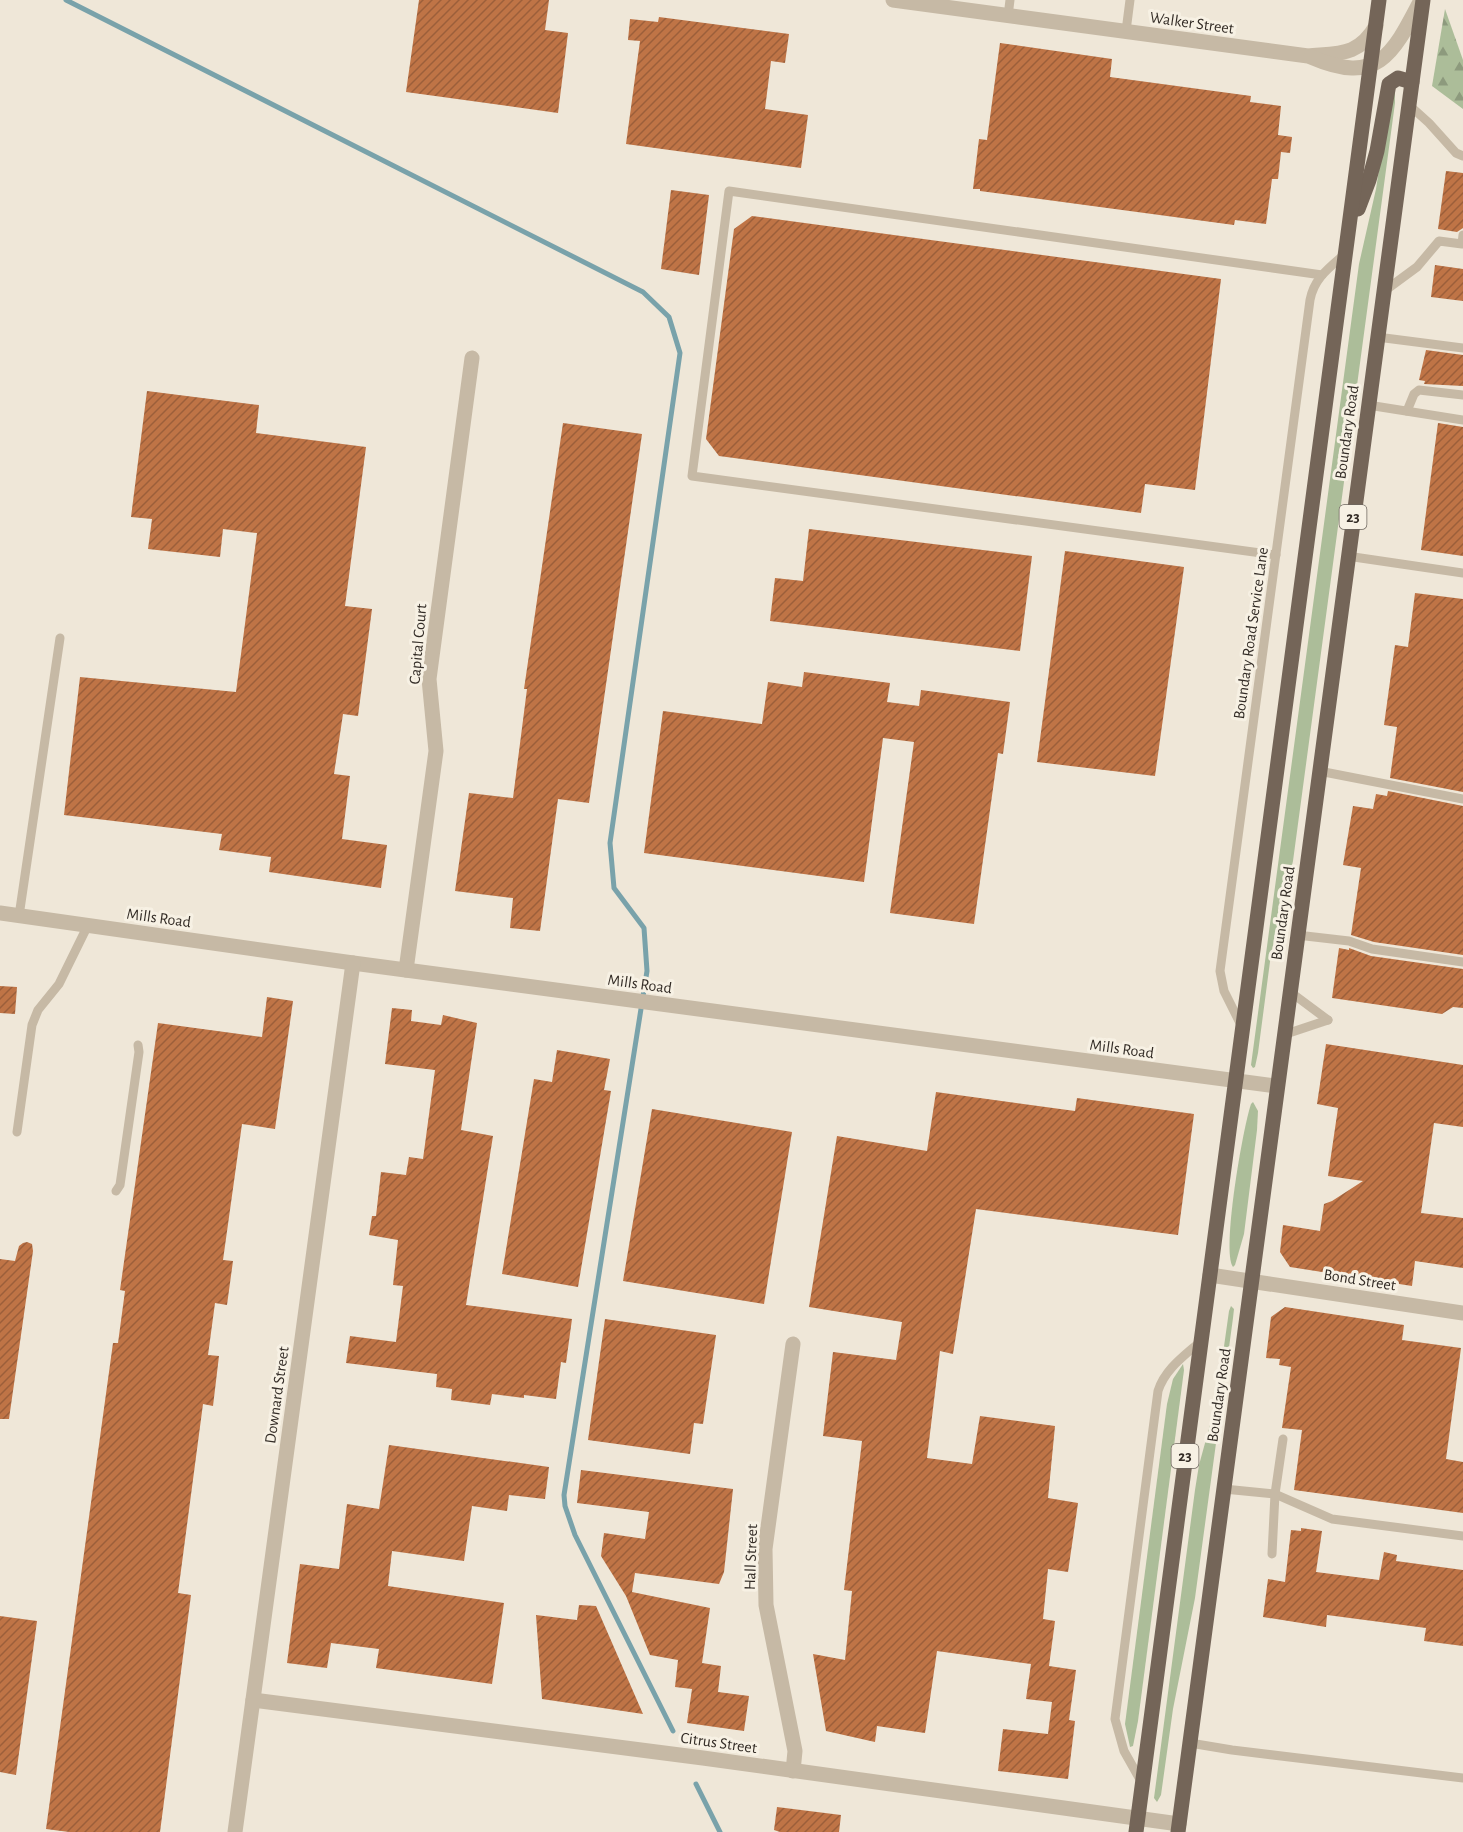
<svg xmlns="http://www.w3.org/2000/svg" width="1463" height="1832" viewBox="0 0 1463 1832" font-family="'Alegreya Sans',sans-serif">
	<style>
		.grass { fill: #acbd99 }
		.forest { fill: url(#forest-firs) }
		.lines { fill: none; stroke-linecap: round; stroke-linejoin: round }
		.stream { stroke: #79a2aa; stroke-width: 5 }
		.building { fill: url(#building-hatch) }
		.lane { stroke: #c6b9a5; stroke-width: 9 }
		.street { stroke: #c6b9a5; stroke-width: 15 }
		.primary { stroke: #746558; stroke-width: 15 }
		.labels { text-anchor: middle; stroke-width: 6; stroke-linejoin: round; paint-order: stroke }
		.shield { fill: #f7f1e4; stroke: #6e675f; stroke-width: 1.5 }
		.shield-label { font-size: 15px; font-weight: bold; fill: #332c26 }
		.street-label { font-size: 16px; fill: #332c26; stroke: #f7f1e4 }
	</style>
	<defs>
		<pattern id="forest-firs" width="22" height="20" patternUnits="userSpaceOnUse" patternTransform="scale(1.5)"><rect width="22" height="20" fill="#acbd99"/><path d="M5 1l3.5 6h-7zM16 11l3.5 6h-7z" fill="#8d9a7d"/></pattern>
		<pattern id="building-hatch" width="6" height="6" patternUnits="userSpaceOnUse" patternTransform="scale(1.5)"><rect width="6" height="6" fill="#bf7446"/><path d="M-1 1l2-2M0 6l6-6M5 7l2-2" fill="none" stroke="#9c5f3a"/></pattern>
	</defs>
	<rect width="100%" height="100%" fill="#efe7d8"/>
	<g class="grass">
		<path d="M1395,88V103L1293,861L1271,954L1258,1053L1255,1067L1253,1068L1251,1065L1359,264L1376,189L1388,111Z"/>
		<path d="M1253,1102L1258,1111L1257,1130L1244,1234L1235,1265L1233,1267C1221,1252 1243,1127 1251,1104Z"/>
		<path d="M1231,1306L1234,1309L1233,1318L1195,1598L1173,1709L1161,1795L1157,1802L1154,1798L1195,1490L1199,1465L1216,1403L1229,1311Z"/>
		<path d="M1183,1364L1184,1370L1138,1721L1133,1746L1130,1747L1125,1724L1167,1404L1173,1379Z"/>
	</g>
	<path class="forest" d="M1445,9L1463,60V109L1432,86Z"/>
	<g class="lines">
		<g class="stream">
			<path d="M66,0L643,292L669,317L680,353L610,843L614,888L644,928L647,971L564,1495L565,1506L575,1535L673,1731"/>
			<path d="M696,1784L720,1832"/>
		</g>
	</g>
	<g class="building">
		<path d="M419,0H549L545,30L568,33L558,113L406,92Z"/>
		<path d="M659,17L789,34L785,63L771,61L765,109L808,115L801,168L626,144L640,41L628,40L630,19L658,22Z"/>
		<path d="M1000,43L1112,59L1110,77L1251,96L1250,102L1281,106L1278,135L1292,137L1290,153L1281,152L1278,179H1272L1266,224L1235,220L1234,225L980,191V189H973L979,139L987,140Z"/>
		<path d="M1446,171L1463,173V228L1457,232L1438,229Z"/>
		<path d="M671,190L709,195L699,275L661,269Z"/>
		<path d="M752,216L1221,279L1195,490L1145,484L1141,513L719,456L706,439L734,229Z"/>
		<path d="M1435,265L1463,269V301L1431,297Z"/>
		<path d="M1426,350L1463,355V386L1424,384L1425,381L1419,380Z"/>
		<path d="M147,391L259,405L256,433L366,447L345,606L372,609L358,716L343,714L334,774L350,776L342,839L387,845L381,888L269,872L271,857L219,850L222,834L64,815L80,677L236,692L257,533L223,529L220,557L148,549L152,519L131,517Z"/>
		<path d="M563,423L642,434L589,803L558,799L540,931L510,928L513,898L455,891L469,793L513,798L527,689H524Z"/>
		<path d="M1438,423L1463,427V556L1421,550Z"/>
		<path d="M809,529L1032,556L1020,651L770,621L775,578L803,581Z"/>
		<path d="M1065,551L1184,567L1155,776L1037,762Z"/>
		<path d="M1415,593L1463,599V792L1390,778L1397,727L1384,725L1395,645L1408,647Z"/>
		<path d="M804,672L890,683L887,702L919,706L921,690L1010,702L1003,754L998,753L974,924L890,913L914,742L883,738L864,882L644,853L663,711L762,724L768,682L802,687Z"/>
		<path d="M1388,791L1463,806V955L1374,942L1351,935L1361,868L1343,865L1353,806L1373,809L1376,794L1387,796Z"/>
		<path d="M1339,948L1349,950V948L1371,956L1463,969V1008L1453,1007L1442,1014L1332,998Z"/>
		<path d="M0,986L17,987L15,1014L0,1013Z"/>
		<path d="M267,997L293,1001L275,1129L242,1124L223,1260L233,1261L227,1305L215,1303L208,1355L219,1356L213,1406L203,1404L178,1593L191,1595L160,1832H69L46,1829L113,1343H118L125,1291L120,1290L158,1023L262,1037Z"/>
		<path d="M392,1008L412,1010L411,1021L441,1025L443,1015L477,1023L461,1130L493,1136L466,1305L572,1319L566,1363L561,1362L556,1399L524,1395V1398L492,1394L490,1405L451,1400L452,1389L436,1387L437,1374L346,1363L350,1336L396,1342L403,1286L393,1285L398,1240L369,1235L372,1216H376L381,1172L406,1175L409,1157L423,1159L435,1070L385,1064Z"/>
		<path d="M1326,1044L1463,1065V1127L1434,1123L1421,1213L1463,1218V1268L1415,1261L1412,1286L1290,1267L1280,1252L1283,1225L1320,1231L1324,1204L1332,1201L1363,1181L1328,1176L1338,1108L1317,1104Z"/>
		<path d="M557,1050L610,1059L604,1090L611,1091L578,1287L502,1274L534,1079L552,1082Z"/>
		<path d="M936,1092L1075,1111L1077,1098L1194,1114L1178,1235L976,1209L953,1354L940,1351L927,1458L972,1464L980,1416L1055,1426L1048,1498L1078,1503L1068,1572L1048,1569L1043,1619L1055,1621L1049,1666L1076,1670L1069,1720L1075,1721L1068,1779L998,1771L1003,1729L1048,1734L1052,1702L1026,1699L1031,1664L937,1651L925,1733L877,1726L875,1742L826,1731L813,1654L845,1660L852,1591L844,1590L862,1441L823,1436L833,1352L896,1360L902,1322L809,1307L837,1136L927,1151Z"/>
		<path d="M652,1109L792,1132L764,1304L623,1281Z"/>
		<path d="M27,1242L32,1244L33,1251L9,1419H0V1259L15,1261L19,1246L23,1243Z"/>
		<path d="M1285,1307L1404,1325L1402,1340L1461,1348L1446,1459L1463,1462V1513L1294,1490L1302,1430L1282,1428L1291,1367L1279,1365L1280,1359L1266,1358L1271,1317Z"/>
		<path d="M605,1319L716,1335L703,1424L694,1423L690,1454L588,1440Z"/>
		<path d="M389,1445L549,1467L545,1499L509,1495L507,1511L472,1506L464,1561L392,1551L388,1586L504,1603L492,1684L376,1668L379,1649L331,1643L327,1668L287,1663L300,1564L339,1569L347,1504L379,1509Z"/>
		<path d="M581,1470L733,1489L724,1572L719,1584L635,1573L632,1592L710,1608L702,1663L721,1666L718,1692L749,1696L744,1731L687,1723L692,1689L675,1687L678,1660L650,1655L626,1596L601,1556L604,1533L645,1539L649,1512L577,1503Z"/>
		<path d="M1301,1528L1322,1531L1316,1572L1379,1580L1384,1552L1397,1555L1396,1561L1463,1570V1646L1424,1641L1426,1628L1327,1615L1326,1627L1263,1617L1268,1579L1285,1582L1291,1530L1301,1531Z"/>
		<path d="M579,1605L596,1606L643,1714L542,1699L536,1615L577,1620Z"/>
		<path d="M0,1616L37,1621L16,1775L0,1772Z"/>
		<path d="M777,1807L841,1815L839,1832H780L774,1830Z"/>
	</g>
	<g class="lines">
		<g class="lane">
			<path d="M1008,16L1010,0"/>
			<path d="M1126,31L1130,0"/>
			<path d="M1409,105L1429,123L1456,153L1463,156"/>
			<path d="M1383,292L1417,267L1439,241L1462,244L1463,235"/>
			<path d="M1377,337L1463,348"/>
			<path d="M1368,405L1463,420"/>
			<path d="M1407,411L1414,394L1419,390L1463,395"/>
			<path d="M1276,555L692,476L729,191L1322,275"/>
			<path d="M1347,556L1463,573"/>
			<path d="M1319,771L1463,799"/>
			<path d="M19,916L60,638"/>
			<path d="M1297,935L1349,941L1372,949L1463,962"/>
			<path d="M1289,991L1328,1020"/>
			<path d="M1241,1025L1224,991L1220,971L1310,300C1314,278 1330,267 1346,253"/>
			<path d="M1283,1035L1328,1020"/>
			<path d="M17,1132L32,1025L38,1010L59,984L88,925"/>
			<path d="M116,1191L120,1185L139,1052L138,1045"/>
			<path d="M1224,1489L1275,1494L1332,1519L1463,1536"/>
			<path d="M1272,1554L1275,1494L1283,1439"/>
			<path d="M1190,1743L1232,1750L1463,1778"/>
			<path d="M1142,1783L1124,1751L1115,1719L1158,1391C1165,1369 1184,1356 1201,1341"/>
		</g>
		<g class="street">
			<path d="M893,0L1308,56C1339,53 1359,56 1376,26"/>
			<path d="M1311,57C1378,86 1393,54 1421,0"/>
			<path d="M0,913L353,963L1276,1086"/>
			<path d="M406,970L436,751L429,679L472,358"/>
			<path d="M1210,1275L1463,1313"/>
			<path d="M793,1344L765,1549L766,1605L795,1751L793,1771"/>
			<path d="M253,1700L703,1758L1179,1824"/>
			<path d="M235,1832L353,963"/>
		</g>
		<g class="primary">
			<path d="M1358,209L1369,180L1377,151L1389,84L1398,78L1412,82"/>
			<path d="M1136,1832L1379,0"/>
			<path d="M1178,1832L1423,0"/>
		</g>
	</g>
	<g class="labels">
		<g class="shield">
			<rect x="1339.5" y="505" width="27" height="24" rx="4.5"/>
			<rect x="1171.5" y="1444" width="27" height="24" rx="4.5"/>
		</g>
		<g class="shield-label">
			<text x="1353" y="522">23</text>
			<text x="1185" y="1461">23</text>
		</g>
		<g class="street-label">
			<text transform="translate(1192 22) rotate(8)" y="6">Walker Street</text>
			<text transform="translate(1346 432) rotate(-82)" y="6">Boundary Road</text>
			<text transform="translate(1250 633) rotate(-82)" y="6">Boundary Road Service Lane</text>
			<text transform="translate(417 644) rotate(-85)" y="6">Capital Court</text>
			<text transform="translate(1282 913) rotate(-82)" y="6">Boundary Road</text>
			<text transform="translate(159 917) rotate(8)" y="6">Mills Road</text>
			<text transform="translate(640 983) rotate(8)" y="6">Mills Road</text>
			<text transform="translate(1122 1048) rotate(8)" y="6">Mills Road</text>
			<text transform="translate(1360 1279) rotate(9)" y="6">Bond Street</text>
			<text transform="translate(276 1395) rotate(-82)" y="6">Downard Street</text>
			<text transform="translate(1218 1395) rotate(-82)" y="6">Boundary Road</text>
			<text transform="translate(750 1557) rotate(-88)" y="6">Hall Street</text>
			<text transform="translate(719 1742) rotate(8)" y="6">Citrus Street</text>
		</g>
	</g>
</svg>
